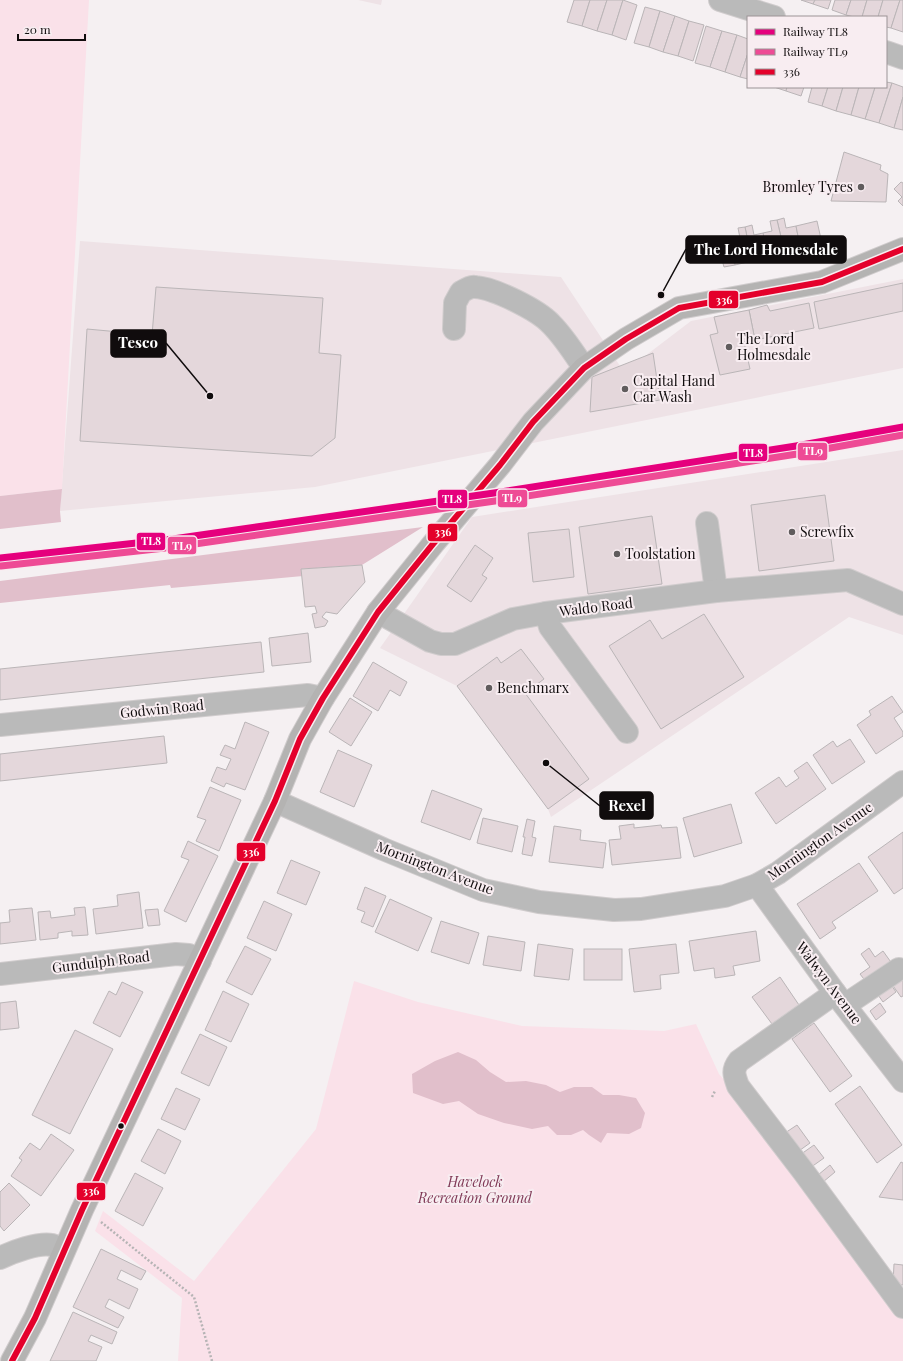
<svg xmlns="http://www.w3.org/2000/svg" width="903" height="1361" viewBox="0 0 903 1361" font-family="'Playfair Display',serif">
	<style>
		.built { fill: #eee2e6 }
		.green { fill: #fae1e9 }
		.forest { fill: #e1bfcb }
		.building { fill: #e4d7db; stroke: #bab5b7 }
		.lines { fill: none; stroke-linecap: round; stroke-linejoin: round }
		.minor-casing { stroke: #d0cccd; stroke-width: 24 }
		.major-casing { stroke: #d0cccd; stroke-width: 24 }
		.path { stroke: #b6b4b5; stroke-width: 2.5; stroke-dasharray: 2 2; stroke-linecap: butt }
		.minor { stroke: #bababa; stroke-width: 22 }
		.major { stroke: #b4b3b2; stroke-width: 22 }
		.bus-1-casing { stroke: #f8edf1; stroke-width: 9 }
		.bus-1 { stroke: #e4002b; stroke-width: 6 }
		.rail-1-casing { stroke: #f8edf1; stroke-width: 10 }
		.rail-2-casing { stroke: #f8edf1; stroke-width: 10 }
		.rail-1 { stroke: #e5007d; stroke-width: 7 }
		.rail-2 { stroke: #ee4b95; stroke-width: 7 }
		.poi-dot { fill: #605c5d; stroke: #f8edf1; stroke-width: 1.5 }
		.bus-dot { fill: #100c0d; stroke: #f8edf1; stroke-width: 1.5 }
		.labels { text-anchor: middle; stroke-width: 4; stroke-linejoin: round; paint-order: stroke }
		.poi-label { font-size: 14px; fill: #100c0d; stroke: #f8edf1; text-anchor: start }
		.street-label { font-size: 14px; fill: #100c0d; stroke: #f8edf1 }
		.park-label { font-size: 14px; font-style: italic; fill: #813a57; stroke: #f8edf1 }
		.leader { fill: none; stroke: #100c0d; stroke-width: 1.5 }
		.callout-dot { fill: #100c0d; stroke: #f8edf1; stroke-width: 1.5 }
		.callout { fill: #100c0d; stroke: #100c0d; stroke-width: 1.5 }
		.callout-label { font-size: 15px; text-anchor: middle; font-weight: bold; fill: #fff }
		.line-badge { stroke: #f8edf1; stroke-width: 1.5 }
		.badge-label { font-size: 11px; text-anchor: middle; font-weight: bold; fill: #fff }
	</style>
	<rect width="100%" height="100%" fill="#f5f0f2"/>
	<g class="built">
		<path d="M358,0H382L381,5Z"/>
		<path d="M80,241L561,277L624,372L691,321L903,279V368L315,487L60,511Z"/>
		<path d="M903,450V635L849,617L551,817L548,809L457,686L380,648L472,517Z"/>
	</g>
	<g class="green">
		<path d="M0,0H89L62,489L0,496Z"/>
		<path d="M354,981L418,1002L522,1026L664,1031L696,1024L719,1074L742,1100L903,1316V1361H178L182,1298L95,1231L103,1211L194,1281L316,1129Z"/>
	</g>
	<g class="forest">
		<path d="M62,489L60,511L61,522L0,529V496Z"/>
		<path d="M423,527L362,565L301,569L303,576L171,588L170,585L0,603V581Z"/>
		<path d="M458,1052L476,1060L490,1072L506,1082L526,1081L546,1085L560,1092L574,1087H592L603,1095H619L636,1098L645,1113L641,1128L629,1134L607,1133L601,1143L589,1135L583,1130L571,1135H557L548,1126L532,1129L504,1123L478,1114L459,1101L443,1104L413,1093L412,1074L435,1061Z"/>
	</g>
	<g class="building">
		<path d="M574,0H590L582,26L567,22Z"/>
		<path d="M590,0H607L597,31L582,26Z"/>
		<path d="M607,0H623L612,35L597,31Z"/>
		<path d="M623,0L637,5L626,40L612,35Z"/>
		<path d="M801,0H815L813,4Z"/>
		<path d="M815,0H831L828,9L813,4Z"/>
		<path d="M835,0H851L846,15L832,10Z"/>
		<path d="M851,0H867L862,17H854L846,15Z"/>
		<path d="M867,0H883L878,17H862Z"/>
		<path d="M883,0H900L891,28L886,27V17H878Z"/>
		<path d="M900,0H903V32L891,28Z"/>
		<path d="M645,7L660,11L649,47L634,43Z"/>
		<path d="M660,11L675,16L663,52L649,47Z"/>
		<path d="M675,16L689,21L678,56L663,52Z"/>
		<path d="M689,21L704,25L693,61L678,56Z"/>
		<path d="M706,26L722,31L710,67L695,63Z"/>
		<path d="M722,31L737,35L725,72L710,67Z"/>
		<path d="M737,35L748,39V53L740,77L725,72Z"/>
		<path d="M748,53V79L740,77Z"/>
		<path d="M886,82L892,83L879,123L865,119L875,87H886Z"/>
		<path d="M892,83L903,87V97L894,128L879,123Z"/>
		<path d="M774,87H787L786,91Z"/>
		<path d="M787,87H804L801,96L786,91Z"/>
		<path d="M812,87H828L822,106L808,102Z"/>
		<path d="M828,87H843L836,111L822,106Z"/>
		<path d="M843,87H859L851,115L836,111Z"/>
		<path d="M859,87H875L865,119L851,115Z"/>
		<path d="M903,97V130L894,128Z"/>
		<path d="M844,152L881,165L880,170L888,174L886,202L831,201Z"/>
		<path d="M901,182L903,183V206L898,201L902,197L894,189Z"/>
		<path d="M784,218L786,228L796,226L801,251L785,254L777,220Z"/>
		<path d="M777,220L785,254L768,258L763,233L772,231L770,221Z"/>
		<path d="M817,221L821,239L811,242L813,248L801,251L796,226Z"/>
		<path d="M752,225L754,235L763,233L768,258L752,261L745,227Z"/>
		<path d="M745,227L752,261L735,265L730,240L740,238L738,228Z"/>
		<path d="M730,240L735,265L724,267L722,260L713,262L709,245Z"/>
		<path d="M903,283V311L819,329L814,302Z"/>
		<path d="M156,287L323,298L319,353L341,355L335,438L312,456L80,441L87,329L152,335Z"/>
		<path d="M809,303L814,328L755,340L749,310L767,305L770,311Z"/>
		<path d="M749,310L755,340L744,342L750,369L720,375L710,335L718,333L714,317Z"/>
		<path d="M653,353L660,400L590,412L592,377Z"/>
		<path d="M825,495L834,561L759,571L751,505Z"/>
		<path d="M652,516L662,584L588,594L579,527Z"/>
		<path d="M569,529L574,577L533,582L528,533Z"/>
		<path d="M475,545L493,558L482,575L487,578L471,602L447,586Z"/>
		<path d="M362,565L365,582L337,614L326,612L322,617L328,621L325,626L315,628L312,614L317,613L315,606L305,607L301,569Z"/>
		<path d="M704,614L744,677L661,729L609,646L650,620L662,639Z"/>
		<path d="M308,633L311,662L272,666L269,638Z"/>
		<path d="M261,642L264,672L0,700V669Z"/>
		<path d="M521,649L544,679L525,693L589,779L548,809L457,686L497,657L501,663Z"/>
		<path d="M373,662L407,682L400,696L390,690L378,711L353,696Z"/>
		<path d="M892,696L903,712L894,718L903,732V736L876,754L857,725L871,715L869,711Z"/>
		<path d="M350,698L372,712L351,746L329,732Z"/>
		<path d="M245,722L269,732L245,790L226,783L224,787L211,781L217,767L226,770L231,759L220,755L225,745L235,749Z"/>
		<path d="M164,736L167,763L0,781V754Z"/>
		<path d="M850,739L865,762L832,784L813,755L833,741L837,747Z"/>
		<path d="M338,750L372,765L354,807L320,792Z"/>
		<path d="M807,762L826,789L776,824L755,793L779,777L786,787L799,778L794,771Z"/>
		<path d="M210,787L241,800L219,851L196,841L206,820L197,817Z"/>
		<path d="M432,790L482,809L470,840L421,822Z"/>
		<path d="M731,804L742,843L694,857L683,818Z"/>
		<path d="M483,818L518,826L512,852L477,843Z"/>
		<path d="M527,819L535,821L532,837L536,838L532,856L522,854L525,837H523Z"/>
		<path d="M634,824V828L661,825L662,828L677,827L681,858L612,865L609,840L621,839L619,826Z"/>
		<path d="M554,826L581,830L580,840L606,843L603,868L549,862Z"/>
		<path d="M903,832V888L894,894L868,857Z"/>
		<path d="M188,841L218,856L186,922L164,911L189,860L181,857Z"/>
		<path d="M291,860L320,872L306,905L277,893Z"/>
		<path d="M859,863L878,891L832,922L836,928L820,939L797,904Z"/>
		<path d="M365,887L386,896L373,927L361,922L365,912L357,909Z"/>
		<path d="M139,892L143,928L96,934L93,909L118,906L117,895Z"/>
		<path d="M390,899L432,918L418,951L375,932Z"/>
		<path d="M264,901L292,914L276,951L247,938Z"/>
		<path d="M85,907L88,935L72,936V931L58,933V938L40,940L38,912L50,911L51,918L75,915L74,908Z"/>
		<path d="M32,908L36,940L0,944V923L10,922L9,910Z"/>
		<path d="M158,909L160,925L148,926L145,910Z"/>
		<path d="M441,921L479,933L469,964L431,952Z"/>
		<path d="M756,931L760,961L733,966L735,975L715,978L714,968L694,971L689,941Z"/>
		<path d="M488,936L525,942L521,971L483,965Z"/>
		<path d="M538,944L573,949L569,980L534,976Z"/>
		<path d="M676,944L679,973L660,975L661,989L634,992L629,949Z"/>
		<path d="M245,946L271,959L252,995L226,982Z"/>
		<path d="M869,948L875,957L883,951L893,965L867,983L860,974L870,967L861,954Z"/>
		<rect x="584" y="949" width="38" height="31"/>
		<path d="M903,974V996L901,997L891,983Z"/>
		<path d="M780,977L799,1005L772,1024L752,997Z"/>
		<path d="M122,982L143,992L120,1037L93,1023L109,991L116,995Z"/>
		<path d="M889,982L896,992L883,1002L876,992Z"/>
		<path d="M223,991L249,1004L231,1042L205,1030Z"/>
		<path d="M16,1001L19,1028L0,1030V1003Z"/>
		<path d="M880,1003L886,1012L876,1020L870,1011Z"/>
		<path d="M814,1023L852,1076L830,1092L792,1039Z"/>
		<path d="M75,1030L113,1049L70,1134L32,1115Z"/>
		<path d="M200,1034L227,1047L209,1086L181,1073Z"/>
		<path d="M860,1086L902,1145L877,1163L835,1104Z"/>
		<path d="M176,1088L200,1099L185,1130L161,1119Z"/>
		<path d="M797,1125L810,1143L796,1153L782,1135Z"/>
		<path d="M158,1129L181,1141L165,1174L141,1161Z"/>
		<path d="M51,1134L74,1150L41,1196L11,1176L22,1160L19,1158L30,1143L40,1150Z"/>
		<path d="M814,1145L824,1158L807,1170L797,1157Z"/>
		<path d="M901,1162L903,1163V1200L879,1197Z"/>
		<path d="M830,1165L835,1172L823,1182L818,1175Z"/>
		<path d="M135,1173L163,1188L143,1226L115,1211Z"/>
		<path d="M9,1183L30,1205L4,1231L0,1226V1192Z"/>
		<path d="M101,1249L146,1271L141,1280L121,1270L117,1279L138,1289L129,1309L109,1299L105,1307L124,1317L118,1328L73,1307Z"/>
		<path d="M894,1264L903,1265V1285L893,1284Z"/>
		<path d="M73,1312L117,1332L112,1344L91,1335L88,1341L102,1347L96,1361H50Z"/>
	</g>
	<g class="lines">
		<defs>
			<g id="minor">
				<path d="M720,0L774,17"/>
				<path d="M886,52L903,58"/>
				<path d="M454,329L455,303L461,292C465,290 471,286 475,287C494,288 538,310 551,324C564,337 574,353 584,368"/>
				<path d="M707,523L716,591"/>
				<path d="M378,612L430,641L441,644H455L513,619L546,613L716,591L848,580L903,604"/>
				<path d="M546,613L550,627L627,732"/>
				<path d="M0,725L308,695L323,698"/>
				<path d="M275,801L383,849L483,890L539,902L614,910L641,909L725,896L757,885L778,873L903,782"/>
				<path d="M757,885L835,993L903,1081"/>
				<path d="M0,974L176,954L189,955L200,961"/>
				<path d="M835,993L739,1061C732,1070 734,1075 738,1086L803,1171L903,1307"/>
				<path d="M845,1005L899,969"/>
				<path d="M0,1258C12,1252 39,1242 52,1245C56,1246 60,1249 64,1250"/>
			</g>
			<path id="major" d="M12,1361L35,1318L82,1210L275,801L300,739L323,698L378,612L433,544L500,465L533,422L584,368L626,339L679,308L822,282L903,249"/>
		</defs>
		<use href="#minor" class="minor-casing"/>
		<use href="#major" class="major-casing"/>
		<g class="path">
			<path d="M712,1097L715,1091"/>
			<path d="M101,1222L194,1297L212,1361"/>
		</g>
		<use href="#minor" class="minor"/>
		<use href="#major" class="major"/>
		<defs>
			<path id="bus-1" d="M12,1361L35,1318L82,1210L275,801L300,739L323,698L378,612L433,544L500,465L533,422L584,368L626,339L679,308L822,282L903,249"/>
		</defs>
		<use href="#bus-1" class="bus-1-casing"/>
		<use href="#bus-1" class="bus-1"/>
		<defs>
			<path id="rail-1" d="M0,558L173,539L494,493L796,446L903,427"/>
			<path id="rail-2" d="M1,566L174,547L495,501L797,454L903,435"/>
		</defs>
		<use href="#rail-1" class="rail-1-casing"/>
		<use href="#rail-2" class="rail-2-casing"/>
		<use href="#rail-1" class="rail-1"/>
		<use href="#rail-2" class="rail-2"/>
	</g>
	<g class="poi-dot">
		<circle cx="861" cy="187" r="4"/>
		<circle cx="729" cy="347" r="4"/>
		<circle cx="625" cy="389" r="4"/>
		<circle cx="792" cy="532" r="4"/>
		<circle cx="617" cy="554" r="4"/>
		<circle cx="489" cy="688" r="4"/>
	</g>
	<circle class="bus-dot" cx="121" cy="1126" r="3.5"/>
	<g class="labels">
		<g class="poi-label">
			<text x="853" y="192" text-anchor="end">Bromley Tyres</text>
			<text x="737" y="344">The Lord<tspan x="737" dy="16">Holmesdale</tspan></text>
			<text x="633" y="386">Capital Hand<tspan x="633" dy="16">Car Wash</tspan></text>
			<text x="800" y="537">Screwfix</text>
			<text x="625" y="559">Toolstation</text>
			<text x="497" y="693">Benchmarx</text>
		</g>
		<g class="street-label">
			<text transform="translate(596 607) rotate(-7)" y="5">Waldo Road</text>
			<text transform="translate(162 709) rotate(-6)" y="5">Godwin Road</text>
			<text transform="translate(820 841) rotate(-35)" y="5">Mornington Avenue</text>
			<text transform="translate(435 868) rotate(21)" y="5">Mornington Avenue</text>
			<text transform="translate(101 962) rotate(-7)" y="5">Gundulph Road</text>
			<text transform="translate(829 983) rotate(53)" y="5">Walwyn Avenue</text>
		</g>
		<g class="park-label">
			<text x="475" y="1187">Havelock<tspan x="475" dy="16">Recreation Ground</tspan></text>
		</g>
	</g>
	<path class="leader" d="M661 295L686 249M210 396L166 343M546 763L600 806"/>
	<g class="callout-dot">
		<circle cx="661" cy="295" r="4"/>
		<circle cx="210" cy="396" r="4"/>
		<circle cx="546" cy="763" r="4"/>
	</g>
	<g class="callout">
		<rect x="686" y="236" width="160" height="27" rx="4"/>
		<rect x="111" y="330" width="55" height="27" rx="4"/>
		<rect x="600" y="792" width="53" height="27" rx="4"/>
	</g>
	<g class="callout-label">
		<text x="766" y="255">The Lord Homesdale</text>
		<text x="138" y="348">Tesco</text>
		<text x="627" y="811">Rexel</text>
	</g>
	<g class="line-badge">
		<rect x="708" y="290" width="31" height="19" rx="4" fill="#e4002b"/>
		<rect x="797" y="442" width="31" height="19" rx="4" fill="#ee4b95"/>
		<rect x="738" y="443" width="30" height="19" rx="4" fill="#e5007d"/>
		<rect x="497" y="489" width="31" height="19" rx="4" fill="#ee4b95"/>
		<rect x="437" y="489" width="31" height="20" rx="4" fill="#e5007d"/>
		<rect x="427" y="523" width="31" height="19" rx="4" fill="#e4002b"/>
		<rect x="136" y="532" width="30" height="19" rx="4" fill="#e5007d"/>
		<rect x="167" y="536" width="30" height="19" rx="4" fill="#ee4b95"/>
		<rect x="236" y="842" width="30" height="20" rx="4" fill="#e4002b"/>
		<rect x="76" y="1182" width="30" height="19" rx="4" fill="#e4002b"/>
	</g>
	<g class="badge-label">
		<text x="724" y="304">336</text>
		<text x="813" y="455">TL9</text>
		<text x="753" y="457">TL8</text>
		<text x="512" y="502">TL9</text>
		<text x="452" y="503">TL8</text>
		<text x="443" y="536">336</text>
		<text x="151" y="545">TL8</text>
		<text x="182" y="550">TL9</text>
		<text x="251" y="856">336</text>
		<text x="91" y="1195">336</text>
	</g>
	<rect x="747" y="16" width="140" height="72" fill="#f8edf1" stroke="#9b9396"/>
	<rect x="755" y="29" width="20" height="6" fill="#e5007d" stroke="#9b9396"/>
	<text x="783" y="36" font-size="12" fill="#100c0d">Railway TL8</text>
	<rect x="755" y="49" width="20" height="6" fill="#ee4b95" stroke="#9b9396"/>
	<text x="783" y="56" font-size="12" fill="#100c0d">Railway TL9</text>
	<rect x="755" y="69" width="20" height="6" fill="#e4002b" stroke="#9b9396"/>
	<text x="783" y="76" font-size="12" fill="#100c0d">336</text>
	<path d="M18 34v6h67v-6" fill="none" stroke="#100c0d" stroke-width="2"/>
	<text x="24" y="34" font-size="12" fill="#100c0d" stroke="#f8edf1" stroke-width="3" paint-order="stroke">20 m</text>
</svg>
